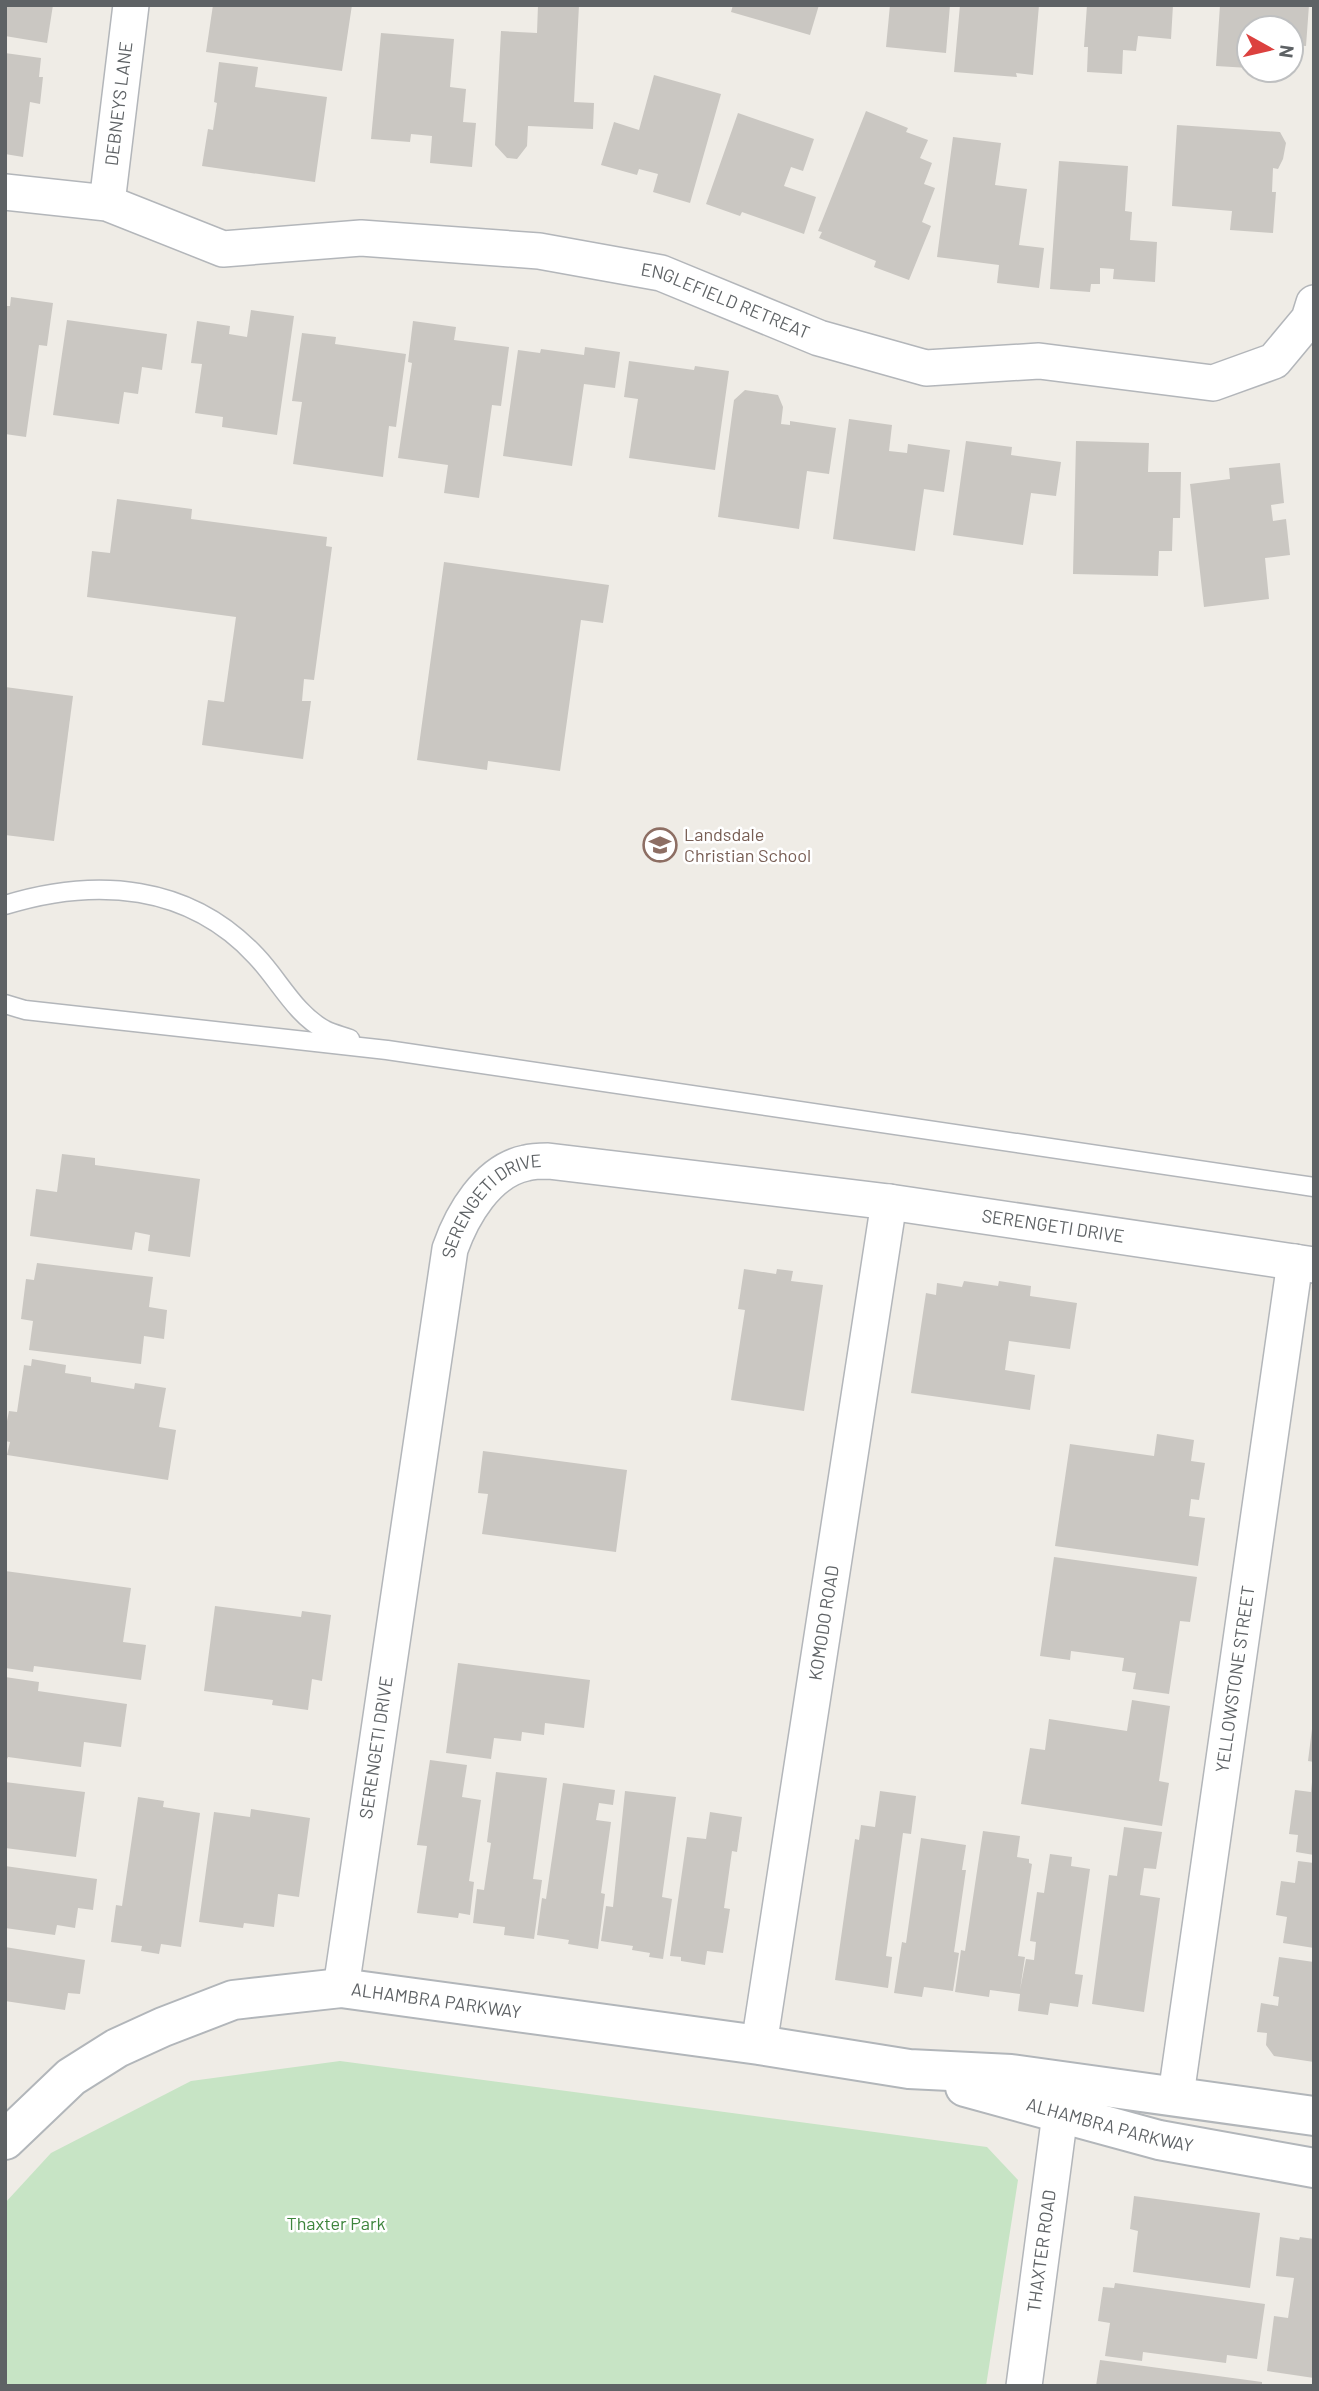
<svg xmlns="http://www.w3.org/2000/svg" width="1319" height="2391" viewBox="0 0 1319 2391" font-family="Barlow,sans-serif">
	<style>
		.green { fill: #c7e4c5 }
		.building { fill: #cac7c2 }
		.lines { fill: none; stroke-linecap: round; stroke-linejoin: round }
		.lane-casing { stroke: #b3b6ba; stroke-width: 21 }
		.street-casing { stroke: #b3b6ba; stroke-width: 38 }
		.secondary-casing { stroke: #b2b6ba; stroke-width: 42 }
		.lane { stroke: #fff; stroke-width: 18 }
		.street { stroke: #fff; stroke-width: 35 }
		.secondary { stroke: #fff; stroke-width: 38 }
		.labels { text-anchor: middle; stroke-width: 5; stroke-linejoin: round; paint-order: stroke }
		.street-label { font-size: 18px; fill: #5e6265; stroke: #fff }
		.education-label { font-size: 18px; fill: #785e54; stroke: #fff; text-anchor: start }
		.park-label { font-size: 18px; fill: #3e853d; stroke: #fff }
	</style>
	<rect width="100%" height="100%" fill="#efece6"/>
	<path class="green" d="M340,2061L987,2147L1018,2180L986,2386H5V2203L51,2153L191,2081Z"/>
	<g class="building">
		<path d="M5,5H53L47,43L5,36Z"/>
		<path d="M213,5H352L342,71L206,52Z"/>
		<path d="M538,5H579L574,102L594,103L593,129L528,126L527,146L517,159L507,158L495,145L501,31L537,33Z"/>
		<path d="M733,5H819L810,35L731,12Z"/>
		<path d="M890,5H950L946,53L886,47Z"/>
		<path d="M960,5H1039L1033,75L1016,73L1017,77L954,72Z"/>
		<path d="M1087,5H1173L1171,39L1138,36L1136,51L1123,50L1122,74L1087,72L1088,47H1084Z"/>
		<path d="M1220,5H1309L1306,46L1291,45V28H1249V68L1216,66Z"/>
		<path d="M381,33L454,39L450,87L466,89L463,122L476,123L472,167L430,163L432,136L411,134L410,142L371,139Z"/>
		<path d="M5,53L41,58L39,77H43L40,104L30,102L23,157L5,154Z"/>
		<path d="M219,62L258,67L255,87L327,97L315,182L202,166L208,129L213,130L217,103L214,102Z"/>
		<path d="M654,75L721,94L690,203L653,192L658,174L639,169L637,175L601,165L614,122L639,130Z"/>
		<path d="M866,111L908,128L906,132L928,140L920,158L932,163L924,184L935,188L922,222L931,226L909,280L874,267L876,261L819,238L822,232L818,231Z"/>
		<path d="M738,113L814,139L803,171L791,167L784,186L816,197L804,234L742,212L740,216L706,204Z"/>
		<path d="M1177,125L1280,132L1286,143L1283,159L1278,169L1273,168L1272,192H1276L1273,233L1230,230L1232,211L1172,206Z"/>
		<path d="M953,137L1001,143L995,185L1027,189L1019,245L1044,248L1039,288L997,283L999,265L937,257Z"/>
		<path d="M1059,161L1128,166L1125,211L1132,212L1130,240L1157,242L1155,282L1113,279L1114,269L1100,268V284H1091L1090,292L1050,289Z"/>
		<path d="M11,297L53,303L47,346L39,345L26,437L5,434V306H10Z"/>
		<path d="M251,310L294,316L277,435L222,427L223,417L195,413L202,364L191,363L197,321L230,326L229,334L247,337Z"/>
		<path d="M67,320L167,334L162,370L142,367L138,394L124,392L119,424L53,415Z"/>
		<path d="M413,321L456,327L454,340L509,347L501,406L492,405L479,498L444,493L448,465L398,458L412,363L408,362Z"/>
		<path d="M302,333L336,337L335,344L406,354L396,427L389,426L383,477L293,464L302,402L292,401Z"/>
		<path d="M585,347L620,352L615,388L584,384L572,466L503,456L518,350L540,353L541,349L584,355Z"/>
		<path d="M629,361L694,370L695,366L729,371L715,470L629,458L638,399L624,397Z"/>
		<path d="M745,390L778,395L783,407L781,424L790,425V421L836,428L829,474L807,471L799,529L718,517L734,400Z"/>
		<path d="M849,419L892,425L889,451L907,453L908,444L950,450L944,492L924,489L915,551L833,539Z"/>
		<path d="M966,441L1012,447L1011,455L1061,462L1056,496L1031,493L1023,545L953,535Z"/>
		<path d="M1076,441L1149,443L1148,472H1181L1180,518H1173L1172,551H1159L1158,576L1073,574Z"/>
		<path d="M1280,463L1284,503L1271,505L1273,521L1286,519L1290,555L1265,558L1269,599L1204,607L1190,484L1230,479L1229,468Z"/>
		<path d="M117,499L192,509L191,519L327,537L326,546L332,547L314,680L304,679L302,701H311L303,759L202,745L208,700L224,702L236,617L87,597L92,551L110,553Z"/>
		<path d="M444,562L609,585L603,623L581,620L560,771L488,761L487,770L417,760Z"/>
		<path d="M5,687L73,696L54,841L5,835Z"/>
		<path d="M62,1154L95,1158V1165L200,1179L190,1257L148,1251L150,1235L135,1232L132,1250L30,1236L36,1189L57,1192Z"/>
		<path d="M37,1263L153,1277L149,1307L167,1310L164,1339L144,1336L141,1364L29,1350L33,1321L21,1319L26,1279L34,1280Z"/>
		<path d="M744,1269L776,1274L777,1269L793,1271L791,1281L823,1285L804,1411L731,1400L745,1310L738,1309Z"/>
		<path d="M964,1281L998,1286L999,1281L1031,1286L1030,1296L1077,1303L1070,1349L1009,1341L1005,1370L1035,1375L1030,1410L911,1393L926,1293L936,1295L937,1283L962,1287Z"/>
		<path d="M32,1359L66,1365L65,1373L91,1377V1382L134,1389L135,1383L166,1388L159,1427L176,1430L168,1480L7,1455L10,1442L5,1441V1431L9,1411L17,1412L24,1365L31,1366Z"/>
		<path d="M1157,1434L1194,1440L1191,1461L1205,1463L1199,1500L1191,1499L1189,1516L1205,1518L1198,1566L1055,1546L1070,1444L1154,1456Z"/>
		<path d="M483,1451L627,1470L616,1552L482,1534L488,1494L478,1493Z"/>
		<path d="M1054,1557L1197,1577L1190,1622L1180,1621L1169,1694L1133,1689L1136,1673L1122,1671L1124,1658L1071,1651L1070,1660L1040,1656Z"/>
		<path d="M5,1571L131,1588L123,1642L146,1645L141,1680L34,1666L33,1672L5,1668Z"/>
		<path d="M215,1606L301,1617L302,1611L331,1615L322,1681L312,1679L308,1710L272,1705L273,1700L204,1691Z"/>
		<path d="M458,1663L590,1680L584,1728L545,1723L544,1735L522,1732L521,1741L494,1738L491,1759L446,1753Z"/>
		<path d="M5,1677L39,1682L38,1691L127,1704L121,1747L84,1742L81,1767L8,1757L5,1763Z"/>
		<path d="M1132,1700L1170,1706L1159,1781L1169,1783L1162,1826L1021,1804L1030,1748L1045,1750L1049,1719L1127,1731Z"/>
		<path d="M1312,1729H1314V1762L1308,1761Z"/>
		<path d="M430,1760L467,1765L462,1797L481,1800L469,1881L474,1882L470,1915L459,1913L458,1918L417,1913L427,1846L417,1845Z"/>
		<path d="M496,1772L547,1778L533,1879L542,1880L534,1939L504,1935L505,1927L473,1923L477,1889L484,1890L491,1843L487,1842Z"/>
		<path d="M5,1782L85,1792L76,1857L5,1848Z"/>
		<path d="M1312,1782H1314V1855L1296,1852L1298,1835L1289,1834L1295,1790L1311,1792Z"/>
		<path d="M563,1783L615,1790L613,1805L599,1803L596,1820L611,1822L601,1893L605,1894L598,1949L568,1944L569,1940L537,1935L542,1898L546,1899Z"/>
		<path d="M625,1791L676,1797L662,1897L672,1899L663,1959L649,1957L650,1953L632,1950L633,1946L601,1941L606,1906L613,1907Z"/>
		<path d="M880,1791L916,1796L911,1834L903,1833L886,1956L892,1957L888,1988L835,1980L855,1839L859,1840L861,1825L875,1827Z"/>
		<path d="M138,1797L164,1801L163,1807L200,1813L181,1947L161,1944L159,1954L141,1951L142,1946L111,1942L116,1905L122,1906Z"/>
		<path d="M251,1809L310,1818L299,1897L278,1894L274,1927L244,1923L243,1928L199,1922L214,1812L250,1817Z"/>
		<path d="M710,1812L742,1817L737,1852L732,1851L724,1908L730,1909L723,1953L707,1951L705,1965L681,1961V1957L670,1956L687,1837L706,1839Z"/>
		<path d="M1124,1827L1162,1832L1156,1869L1144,1868L1140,1895L1160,1898L1144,2012L1092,2004L1109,1875L1117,1876Z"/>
		<path d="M983,1831L1020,1836L1017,1857L1029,1859V1863L1032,1864L1018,1956L1025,1957L1020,1990L1026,1959L1034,1960L1036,1942L1030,1941L1037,1892L1044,1893L1050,1854L1072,1857L1071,1866L1090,1869L1075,1974L1083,1975L1078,2007L1050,2003L1048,2015L1018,2011L1020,1994L990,1990L989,1997L955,1992L961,1950L965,1951Z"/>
		<path d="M921,1838L966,1845L962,1870H966L954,1952L959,1953L953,1991L924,1987L922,1997L894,1993L902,1942L906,1943Z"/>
		<path d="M1298,1861L1314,1863V1948L1283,1943L1287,1917L1276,1915L1281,1881L1295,1883Z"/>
		<path d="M5,1866L97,1879L93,1910L78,1908L75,1928L57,1925L55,1935L5,1928Z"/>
		<path d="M5,1947L85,1960L80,1994L68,1993L65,2010L5,2001Z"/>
		<path d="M1279,1957L1314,1962V2062L1274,2056L1266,2045L1267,2033L1257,2032L1261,2003L1278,2006L1279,1997L1273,1996Z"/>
		<path d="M1134,2196L1260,2213L1250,2288L1133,2272L1138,2231L1130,2229Z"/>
		<path d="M1280,2237L1299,2240L1300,2237L1314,2239V2378L1267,2371L1274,2316L1288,2318L1294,2278L1276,2276Z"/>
		<path d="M1115,2283L1265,2304L1257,2359L1227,2355L1226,2363L1143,2352L1142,2361L1105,2356L1110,2323L1098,2321L1103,2287L1114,2288Z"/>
		<path d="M1100,2360L1262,2382V2386H1096Z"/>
	</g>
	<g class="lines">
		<defs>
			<g id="lane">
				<path d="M5,905C96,877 189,884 256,956C279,980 295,1014 325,1030C333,1034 342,1036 350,1039"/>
				<path d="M5,1004L25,1010L387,1050L1314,1187"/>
			</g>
			<g id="street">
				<path id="s1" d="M5,192L107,203L223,249L361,238L539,251L661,273L819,338L926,368L1039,361L1213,383L1274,361L1309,319L1314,303"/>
				<path id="s2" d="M107,203L131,5"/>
				<path id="s3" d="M341,1988L450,1249C462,1215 487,1171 526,1163C533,1161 541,1161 548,1161L889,1202L1314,1265"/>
				<path id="s4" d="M759,2045L889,1202"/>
				<path id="s5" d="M1176,2095L1295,1262"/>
				<path id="s6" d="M1024,2386L1060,2114"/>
			</g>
			<g id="secondary">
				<path id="s7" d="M965,2087L1159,2140L1314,2168"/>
				<path id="s8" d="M5,2140L71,2077L117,2048L163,2027L233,2000L341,1988L759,2045L909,2069L1011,2074L1314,2116"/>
			</g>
		</defs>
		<use href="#lane" class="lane-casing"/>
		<use href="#street" class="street-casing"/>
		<use href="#secondary" class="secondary-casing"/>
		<use href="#lane" class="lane"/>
		<use href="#street" class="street"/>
		<use href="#secondary" class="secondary"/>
	</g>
	<defs>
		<symbol id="school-ring" viewBox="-11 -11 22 22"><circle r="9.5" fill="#fff" stroke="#8d6e63" stroke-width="1.5"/><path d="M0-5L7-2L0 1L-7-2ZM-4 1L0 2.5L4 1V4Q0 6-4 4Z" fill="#8d6e63"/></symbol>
	</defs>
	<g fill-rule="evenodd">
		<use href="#school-ring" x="641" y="826" width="38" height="38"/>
	</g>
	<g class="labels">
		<g class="street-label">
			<text dy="6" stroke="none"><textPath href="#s2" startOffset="100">DEBNEYS LANE</textPath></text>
			<text dy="6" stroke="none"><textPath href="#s1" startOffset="738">ENGLEFIELD RETREAT</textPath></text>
			<text dy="6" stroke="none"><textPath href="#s3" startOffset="810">SERENGETI DRIVE</textPath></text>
			<text dy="6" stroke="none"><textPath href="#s3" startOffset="1398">SERENGETI DRIVE</textPath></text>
			<text dy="6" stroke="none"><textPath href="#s4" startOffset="427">KOMODO ROAD</textPath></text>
			<text dy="6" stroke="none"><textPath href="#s5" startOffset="420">YELLOWSTONE STREET</textPath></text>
			<text dy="6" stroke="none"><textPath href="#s3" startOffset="243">SERENGETI DRIVE</textPath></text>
			<text dy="6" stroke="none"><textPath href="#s8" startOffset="476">ALHAMBRA PARKWAY</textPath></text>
			<text dy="6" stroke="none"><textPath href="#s7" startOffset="150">ALHAMBRA PARKWAY</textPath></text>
			<text dy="6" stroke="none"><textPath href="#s6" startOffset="136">THAXTER ROAD</textPath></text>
		</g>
		<g class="education-label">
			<text x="684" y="841">Landsdale<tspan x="684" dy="21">Christian School</tspan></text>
		</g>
		<g class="park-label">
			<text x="336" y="2230">Thaxter Park</text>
		</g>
	</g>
	<rect width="1319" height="2391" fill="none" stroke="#5e6265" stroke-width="14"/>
	<g transform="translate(1270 49) rotate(98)"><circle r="33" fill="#ffffff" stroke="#bfc0c1" stroke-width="2"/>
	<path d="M0-5L12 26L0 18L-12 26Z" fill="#dc413f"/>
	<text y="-10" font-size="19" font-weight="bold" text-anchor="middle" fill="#5e6265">N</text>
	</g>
</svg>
